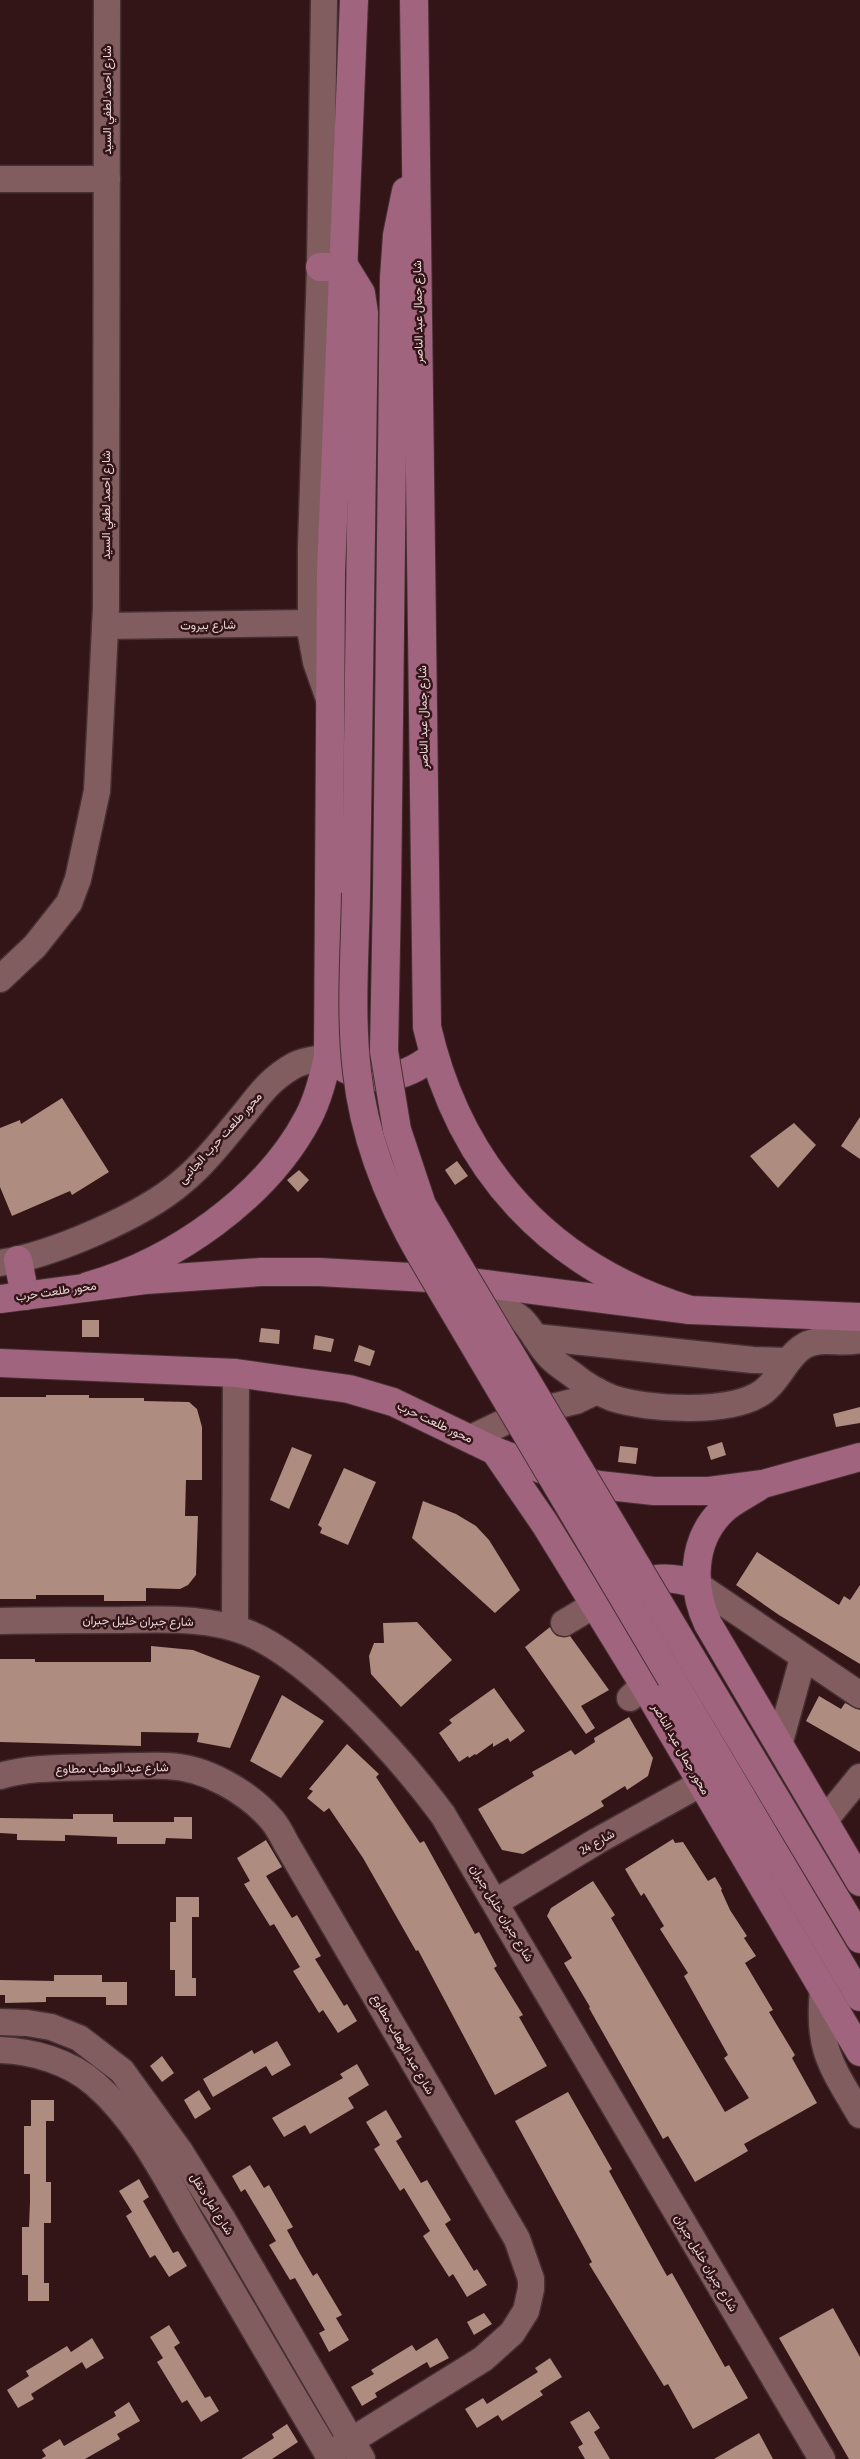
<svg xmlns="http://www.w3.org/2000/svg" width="860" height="2459" viewBox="0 0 860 2459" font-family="'Fira Sans Condensed',Vazirmatn,sans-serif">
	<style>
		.building { fill: #ae8c7f }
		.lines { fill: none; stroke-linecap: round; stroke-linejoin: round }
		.minor-casing { stroke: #473032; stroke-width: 29 }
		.major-casing { stroke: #473032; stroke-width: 30 }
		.minor { stroke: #825d60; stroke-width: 26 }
		.major { stroke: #a0647f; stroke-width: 28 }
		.major-bridge-casing { stroke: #473032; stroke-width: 30; stroke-linecap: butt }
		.major-bridge { stroke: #a0647f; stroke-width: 28 }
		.labels { text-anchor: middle; stroke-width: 5; stroke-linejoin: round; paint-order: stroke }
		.street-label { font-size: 12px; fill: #e9d4d5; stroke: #331518 }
	</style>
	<rect width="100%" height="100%" fill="#331518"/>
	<g class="building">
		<path d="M62,1098L109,1172L72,1195L70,1191L12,1216L0,1187V1128L20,1120L21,1124Z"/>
		<path d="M860,1117V1159L841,1146Z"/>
		<path d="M794,1123L816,1145L778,1188L750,1156Z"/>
		<path d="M457,1161L468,1176L455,1185L445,1170Z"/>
		<path d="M299,1170L309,1180L298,1192L287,1180Z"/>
		<rect x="82" y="1320" width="17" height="17"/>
		<path d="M261,1328L280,1330L279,1344L259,1342Z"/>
		<path d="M315,1335L334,1339L331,1352L313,1349Z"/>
		<path d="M359,1345L375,1351L370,1366L354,1361Z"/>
		<path d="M46,1395H89V1398H144V1401L189,1402L197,1409L202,1427V1480H186L185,1516H198L196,1575L188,1585L180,1589L146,1588V1601H104V1595H36V1599H0V1397H46Z"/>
		<path d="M860,1407V1423L836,1427L833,1414Z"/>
		<path d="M722,1442L726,1455L711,1460L707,1447Z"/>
		<path d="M620,1446L638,1448L636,1464L618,1462Z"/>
		<path d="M292,1447L312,1455L289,1509L270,1500Z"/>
		<path d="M344,1468L376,1482L348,1545L320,1533L322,1528L318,1525Z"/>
		<path d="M423,1501L456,1514L476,1526L489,1540L520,1590L495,1613L412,1538Z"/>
		<path d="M757,1552L839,1605L844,1596L850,1600L860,1585V1664L779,1615L736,1585Z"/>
		<path d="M417,1622L452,1660L401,1707L371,1674L369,1656L374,1643H384L383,1623Z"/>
		<path d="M550,1627L557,1636H570L609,1690L581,1706L595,1728L586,1734L525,1647Z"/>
		<path d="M151,1646L193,1650L260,1676L230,1748L197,1742L199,1733L141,1732V1746L0,1742V1659H35V1662H151Z"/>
		<path d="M494,1688L525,1731L510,1742L508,1738L493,1747V1743L476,1755L475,1754L469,1758L468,1756L459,1762L439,1733L452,1723L449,1720Z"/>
		<path d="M282,1695L324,1721L281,1778L250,1761Z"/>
		<path d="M819,1696L841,1709L845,1703L860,1710V1752L806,1721Z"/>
		<path d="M629,1717L653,1758L648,1776L627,1790L625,1786L601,1801L604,1806L523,1854L502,1850L478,1809L534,1776L532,1772L571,1750L575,1755L595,1742L594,1738Z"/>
		<path d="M347,1744L379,1774L376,1777L420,1843L424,1841L475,1934L479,1932L497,1966L494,1968L523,2015L519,2017L547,2066L495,2095L418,1950L416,1951L363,1858L329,1808L324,1812L307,1798L313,1791L309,1789Z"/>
		<path d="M73,1814H113V1822H174V1817H192V1839L166,1838L165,1844H117V1837L65,1835V1841L17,1840V1834L0,1833V1818L73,1819Z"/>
		<path d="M673,1839L675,1843L683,1842L708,1881L715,1877L722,1889L721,1890L730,1910L747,1936L744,1938L756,1956L745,1963L773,2010L769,2012L795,2055L792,2058L817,2103L744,2144L748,2151L695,2182L668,2136L663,2139L589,2008L590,2007L564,1963L572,1958L547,1916L551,1908L593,1881L615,1915L611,1918L725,2112L749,2098L724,2058L728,2055L684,1976L688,1973L660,1929L664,1926L644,1893L641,1896L625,1869Z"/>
		<path d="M266,1840L282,1867L266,1876L292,1918L297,1915L321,1956L315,1959L344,2006L347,2004L357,2021L338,2033L323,2010L319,2013L293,1971L300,1967L274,1924L270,1926L244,1884L250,1881L237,1858Z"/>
		<path d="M176,1897H199V1917H192V1978H196V1996H175V1970H170V1922H176Z"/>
		<path d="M54,1975H102V1982H127V2005H106V1997H46V2002L5,2003V1995H0V1980L54,1981Z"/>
		<path d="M277,2041L291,2065L272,2076L266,2066L213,2097L203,2079L252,2050L254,2054Z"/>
		<path d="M162,2056L174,2073L162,2082L150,2066Z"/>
		<path d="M357,2064L369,2085L348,2098L354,2108L310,2134L305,2125L284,2137L272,2118L343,2078L340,2074Z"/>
		<path d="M199,2090L211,2109L195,2119L184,2100Z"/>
		<path d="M568,2092L612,2169L609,2171L667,2276L672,2273L725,2367L729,2365L748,2398L693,2429L668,2384L664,2386L589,2264L592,2262L515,2121Z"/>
		<path d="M31,2100H54V2121H46V2182H51V2223H44V2283H49V2301H28V2275H22V2227H29L30,2202V2174H24V2126H31Z"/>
		<path d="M386,2110L402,2137L396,2141L421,2183L427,2180L451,2220L445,2224L474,2271L477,2269L487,2285L467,2297L453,2274L449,2277L423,2236L430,2231L404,2188L400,2191L374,2149L380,2145L366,2122Z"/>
		<path d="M250,2165L264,2188L269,2185L293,2227L287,2230L299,2252L313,2276L317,2273L342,2315L336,2318L349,2340L329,2352L319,2333L325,2330L295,2278L290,2280L269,2245L276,2241L245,2189L241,2192L232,2176Z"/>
		<path d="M139,2179L149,2197L143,2201L173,2253L178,2251L187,2266L169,2277L155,2255L150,2258L126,2216L132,2212L119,2191Z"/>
		<path d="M833,2308L860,2357V2459H849L779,2338Z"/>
		<path d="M484,2313L492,2324L474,2335L467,2322Z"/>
		<path d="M169,2325L180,2343L174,2347L205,2398L210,2396L219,2411L201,2422L187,2400L182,2403L157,2362L163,2358L150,2337Z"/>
		<path d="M92,2338L104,2358L86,2369L82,2362L31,2394L34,2399L18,2408L7,2390L29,2376L26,2371L67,2346L71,2352Z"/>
		<path d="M437,2338L449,2358L430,2368L427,2362L375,2393L377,2397L362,2406L351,2387L374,2374L371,2370L412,2345L416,2351Z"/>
		<path d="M550,2358L562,2377L540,2391L543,2395L502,2421L498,2415L477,2428L465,2409L483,2398L487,2404L538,2372L535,2368Z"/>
		<path d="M129,2402L140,2421L117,2434L120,2439L85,2459H41L46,2456L42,2450L60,2439L64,2446L116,2416L114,2412Z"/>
		<path d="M589,2411L600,2428L594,2432L610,2459H585L578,2447L583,2444L570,2422Z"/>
		<path d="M287,2424L298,2442L272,2459H241L274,2438L272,2434Z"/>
		<path d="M759,2433L773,2459H714Z"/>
	</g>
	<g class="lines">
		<defs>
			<g id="minor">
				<path d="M324,0L320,267L311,548V635L316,662L329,699"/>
				<path d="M0,179H107"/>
				<path d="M105,626L311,623"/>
				<path d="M0,979L35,946L69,903L78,879L97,791L106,608L107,0"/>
				<path d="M0,1263C52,1255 143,1216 182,1182C205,1163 225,1137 244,1114C260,1094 271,1078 295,1065C305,1060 318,1059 328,1057"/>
				<path d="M499,1309C527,1312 532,1338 549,1356C556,1364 565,1369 573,1375C585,1385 597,1392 612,1398C648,1410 733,1415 764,1391C780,1379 786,1357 804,1346C821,1336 842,1345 860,1340"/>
				<path d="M535,1337L753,1360L788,1361"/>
				<path d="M471,1438L519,1415L576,1401L597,1391"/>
				<path d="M696,1584L860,1695"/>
				<path d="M0,1621C40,1620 81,1620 121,1620C158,1619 198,1618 234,1628C303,1647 401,1758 443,1815L822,2459"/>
				<path d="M564,1623L594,1605"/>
				<path d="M235,1628L236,1373"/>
				<path d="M630,1698L644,1685"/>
				<path d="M779,1745L803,1658"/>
				<path d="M0,1776C30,1767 64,1768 94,1767C118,1767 143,1765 167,1766C205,1767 248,1792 272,1820C278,1827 282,1835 286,1843L517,2239L531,2279V2289L526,2311L512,2333L483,2359L328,2455"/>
				<path d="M824,1821L860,1777"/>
				<path d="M496,1902L597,1841L700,1784"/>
				<path d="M823,1989C817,2050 831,2065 860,2115"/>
				<path d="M0,2022L27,2023L51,2027L79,2038L122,2071L179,2150L223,2220L362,2459"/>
				<path d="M0,2050C33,2051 70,2062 95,2084C139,2122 167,2180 196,2230C241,2306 285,2383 331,2459"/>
			</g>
			<g id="major">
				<path d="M414,0L427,1027C460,1170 550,1267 690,1310"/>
				<path d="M320,267H345L361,293L364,313L356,893"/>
				<path d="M387,894L394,278L397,235L406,191"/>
				<path d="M337,1064C370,1085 404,1080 433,1056"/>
				<path d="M18,1260L25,1296"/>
				<path d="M88,1286C173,1262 266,1198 308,1118C318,1099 323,1078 328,1057L331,572L354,0"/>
				<path d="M0,1299L145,1280L261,1272H319L446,1279L690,1310L860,1317"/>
				<path d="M0,1363L236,1373L349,1389L393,1402L495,1451L546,1471L599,1485L654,1491H709L763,1484L860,1457"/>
				<path d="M495,1451L545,1524L644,1685L860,2052"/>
				<path d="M758,1487C746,1495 731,1502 722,1511C691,1541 691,1588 708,1624L860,1882"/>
				<path d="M626,1592C647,1575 672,1576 696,1584"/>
				<path d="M695,1664L860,1939"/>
				<path d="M671,1678L860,1997"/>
			</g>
		</defs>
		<use href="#minor" class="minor-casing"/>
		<use href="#major" class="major-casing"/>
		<use href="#minor" class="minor"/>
		<use href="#major" class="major"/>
		<defs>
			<g id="major-bridge">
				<path d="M356,893C355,953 350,1013 357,1072C364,1138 389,1200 422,1257L671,1678"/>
				<path d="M387,894L384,1051L397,1130L422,1205L695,1664"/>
			</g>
		</defs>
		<use href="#major-bridge" class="major-bridge-casing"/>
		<use href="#major-bridge" class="major-bridge"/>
	</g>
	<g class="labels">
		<g class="street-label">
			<text transform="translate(107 100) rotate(-90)" y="4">شارع احمد لطفي السيد</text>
			<text transform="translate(418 312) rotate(-91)" y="4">شارع جمال عبد الناصر</text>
			<text transform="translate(106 505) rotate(-90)" y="4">شارع احمد لطفي السيد</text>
			<text transform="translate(208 625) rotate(-1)" y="4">شارع بيروت</text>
			<text transform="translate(423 717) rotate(-91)" y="4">شارع جمال عبد الناصر</text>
			<text transform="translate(220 1138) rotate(-48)" y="4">محور طلعت حرب الجانبى</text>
			<text transform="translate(56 1291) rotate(-8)" y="4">محور طلعت حرب</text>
			<text transform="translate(435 1422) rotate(25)" y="4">محور طلعت حرب</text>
			<text transform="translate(138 1621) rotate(1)" y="4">شارع جبران خليل جبران</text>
			<text transform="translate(681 1749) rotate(60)" y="4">محور جمال عبد الناصر</text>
			<text transform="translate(112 1768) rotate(-1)" y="4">شارع عبد الوهاب مطاوع</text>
			<text transform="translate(597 1842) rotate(-30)" y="4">شارع 24</text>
			<text transform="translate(502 1913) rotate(59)" y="4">شارع جبران خليل جبران</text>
			<text transform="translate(403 2044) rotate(60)" y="4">شارع عبد الوهاب مطاوع</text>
			<text transform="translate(212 2204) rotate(58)" y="4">شارع امل دنقل</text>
			<text transform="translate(706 2263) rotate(59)" y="4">شارع جبران خليل جبران</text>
		</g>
	</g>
</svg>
